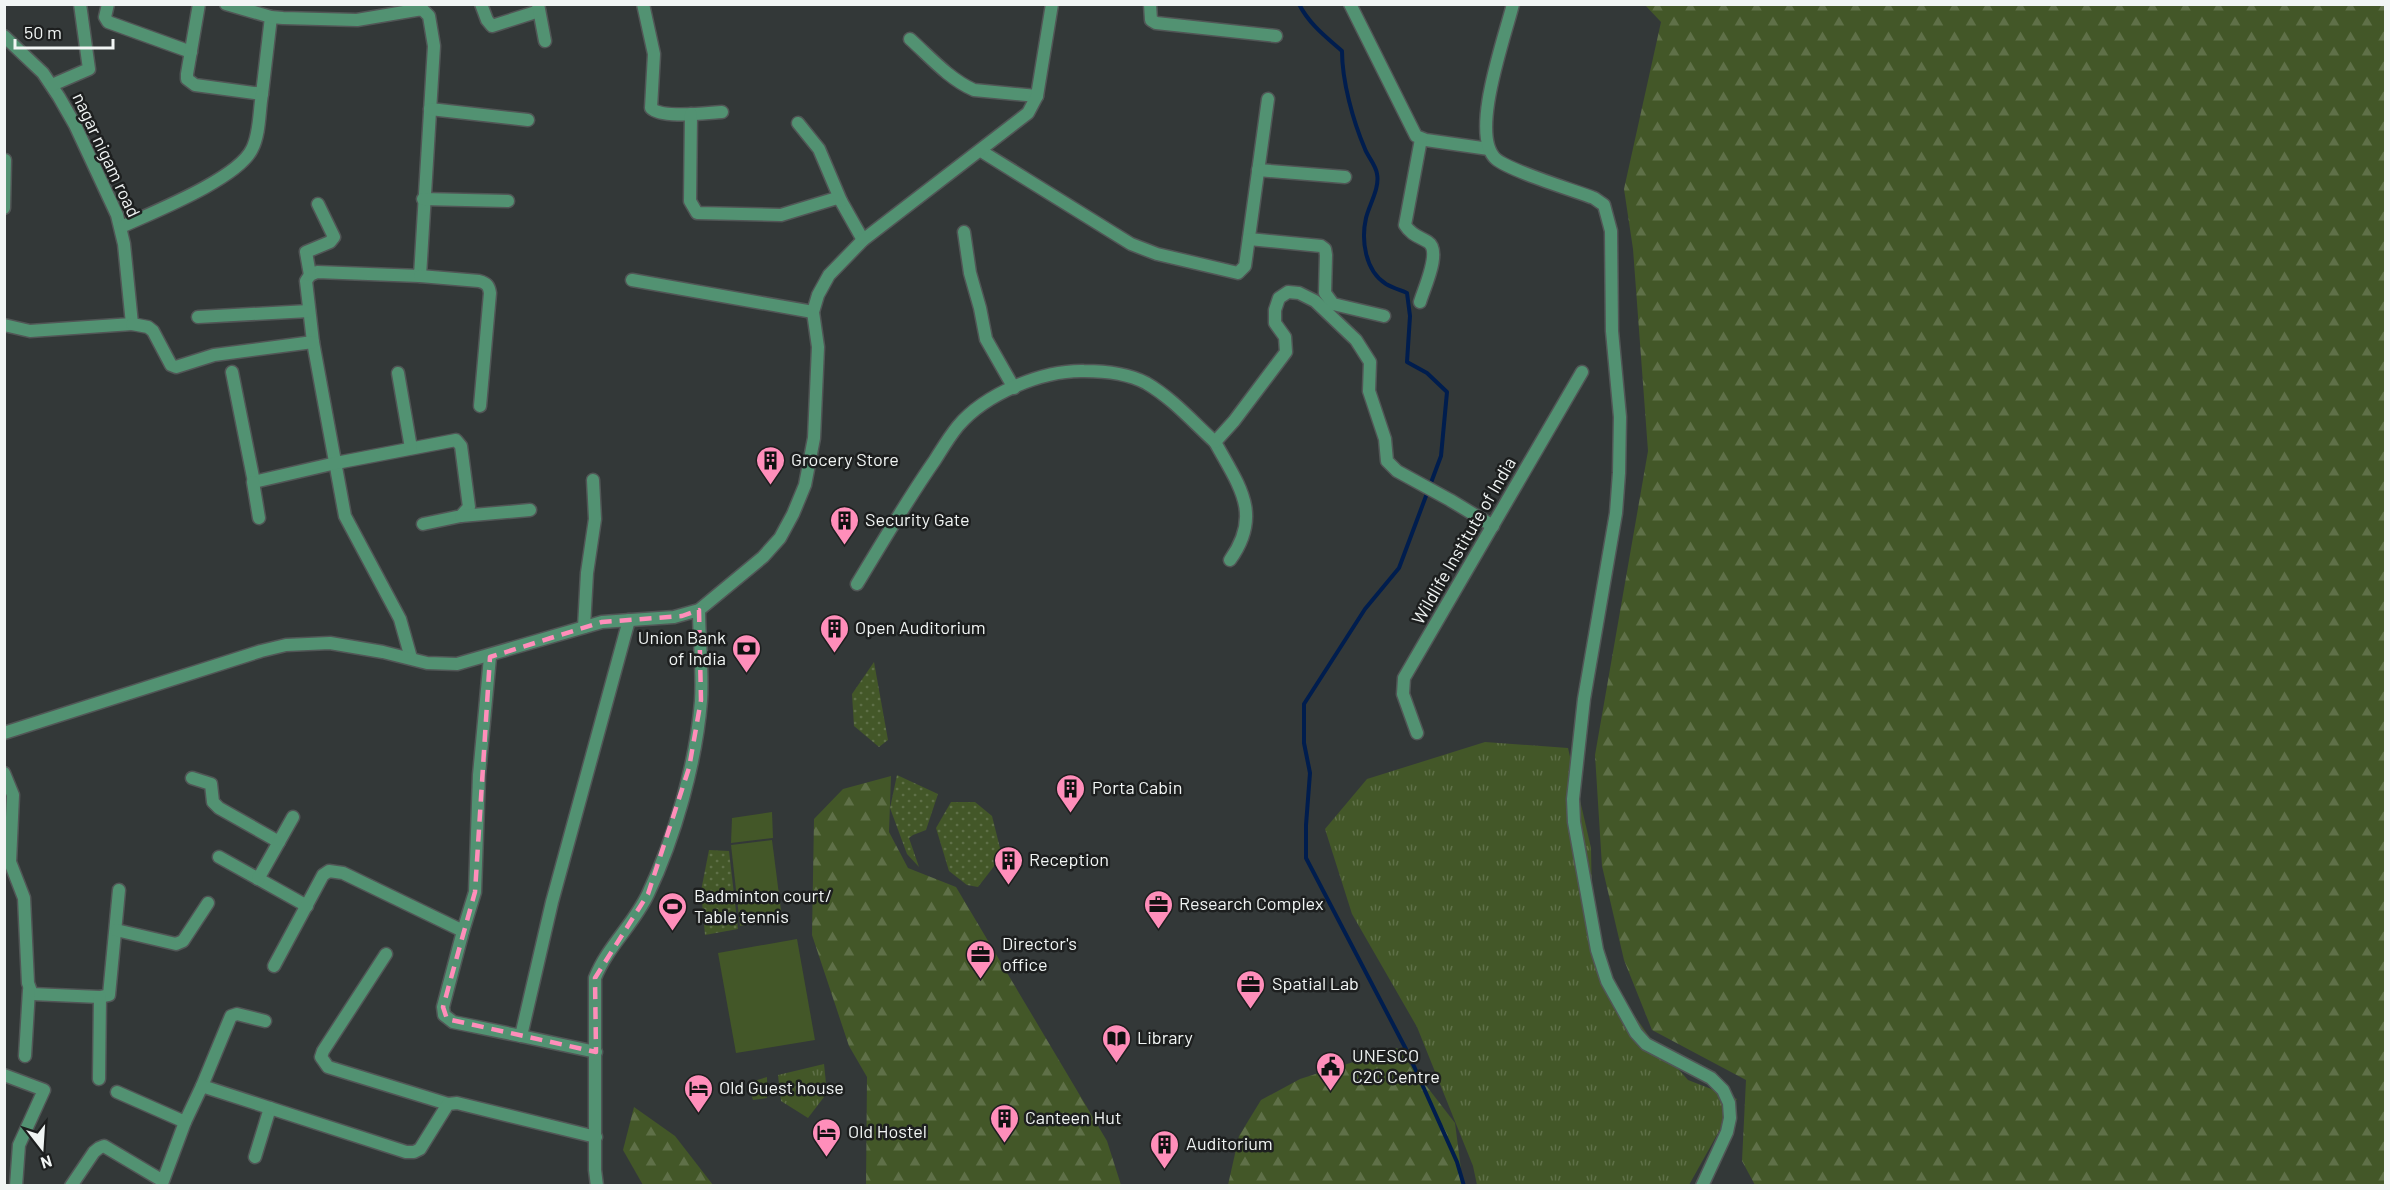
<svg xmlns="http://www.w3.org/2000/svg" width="2390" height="1190" viewBox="0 0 2390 1190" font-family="Barlow,sans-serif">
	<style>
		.grass { fill: url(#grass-tufts) }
		.forest { fill: url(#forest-firs) }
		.park { fill: url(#park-dots) }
		.pitch { fill: #435728 }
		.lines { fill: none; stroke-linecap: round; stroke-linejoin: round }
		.stream { stroke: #001d4e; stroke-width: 4 }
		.minor-casing { stroke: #515656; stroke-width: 15 }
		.minor { stroke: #529272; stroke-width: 12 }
		.marked { fill: none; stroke: #ff8eba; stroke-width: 4.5; stroke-dasharray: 12 8; stroke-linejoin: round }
		.labels { text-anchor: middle; stroke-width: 5; stroke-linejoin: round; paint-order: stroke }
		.street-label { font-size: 18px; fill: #f1f5f4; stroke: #1d1f1f }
		.poi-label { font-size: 18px; fill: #f1f5f4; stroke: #1d1f1f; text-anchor: start }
	</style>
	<defs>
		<pattern id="grass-tufts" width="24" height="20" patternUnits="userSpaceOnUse" patternTransform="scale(1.5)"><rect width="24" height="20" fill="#435728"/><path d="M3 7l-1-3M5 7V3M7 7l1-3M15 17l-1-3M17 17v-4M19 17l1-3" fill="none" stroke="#5f7048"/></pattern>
		<pattern id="forest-firs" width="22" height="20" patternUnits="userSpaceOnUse" patternTransform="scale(1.5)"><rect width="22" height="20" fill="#435728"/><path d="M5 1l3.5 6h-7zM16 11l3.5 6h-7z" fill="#5f7048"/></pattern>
		<pattern id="park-dots" width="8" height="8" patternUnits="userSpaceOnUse" patternTransform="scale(1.5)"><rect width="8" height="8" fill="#435728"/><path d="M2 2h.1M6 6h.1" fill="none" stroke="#5f7048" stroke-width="1.8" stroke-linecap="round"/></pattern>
	</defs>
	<rect width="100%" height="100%" fill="#333838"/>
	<g class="grass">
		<path d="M1485,742L1568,748L1591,848L1593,956L1648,1035L1688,1080L1737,1099L1689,1185H1477L1473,1166L1417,1027L1352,914L1325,829L1367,779Z"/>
		<path d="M824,1064L827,1093L808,1118L781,1101L778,1075Z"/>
		<path d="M767,1077V1098L753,1100L747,1083Z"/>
	</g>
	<g class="forest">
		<path d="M1645,5H2385V1185H1755L1742,1161L1746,1080L1652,1030L1624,960L1602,866L1595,755L1648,451L1633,249L1624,189L1661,22Z"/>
		<path d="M891,776L889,832L908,868L956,887L1107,1141L1121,1185H866L867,1077L849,1046L812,935L814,819L843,789Z"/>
		<path d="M1397,1048L1455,1123L1463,1185H1228L1239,1136L1261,1100L1300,1079Z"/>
		<path d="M634,1107L675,1136L713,1185H643L623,1150Z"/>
	</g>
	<g class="park">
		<path d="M874,662L888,740L879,747L854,726L852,694Z"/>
		<path d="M897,775L938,794L926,830L913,835L909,838L919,867L907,854L890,808Z"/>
		<path d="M951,802H975L992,816L1002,856L978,887L967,885L949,871L936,828Z"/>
		<path d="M709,850L729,851L738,929L705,935L701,891Z"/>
	</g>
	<g class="pitch">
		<path d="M772,812L773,838L731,843L732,818Z"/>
		<path d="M772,840L782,918L740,926L731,845Z"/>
		<path d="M797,939L815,1040L736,1053L718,953Z"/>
	</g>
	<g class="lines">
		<path class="stream" d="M1299,4C1309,24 1326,37 1342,51C1342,81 1353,121 1365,149C1368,157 1376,165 1377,174C1380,188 1369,205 1366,218C1361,240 1365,271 1386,284C1393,288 1400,290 1407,293L1410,316L1407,362L1427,373L1447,392L1441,456L1399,568L1365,609L1304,704V743L1310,773L1306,825V858L1408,1053L1457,1162L1464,1186"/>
		<defs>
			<g id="minor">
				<path d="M108,4L105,17L108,22L191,52"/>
				<path d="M199,4L187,74V79L195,85L262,94L271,17"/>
				<path d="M226,4L271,17L283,18L357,20L422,9L429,16L434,46L420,276L317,272L310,275L306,281L313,342L345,516L400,619L411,658"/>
				<path d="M481,4L487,20L492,26L539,11"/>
				<path d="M538,4L545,41"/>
				<path d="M643,4L654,54L651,108C662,119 705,113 722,112"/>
				<path d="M1150,4L1151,20L1156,23L1276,36"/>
				<path d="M1350,4L1416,136L1426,140L1489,149"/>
				<path d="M1513,4C1505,37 1469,135 1496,159C1510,171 1573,190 1594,198L1604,205L1611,231L1612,331L1620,417L1619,473L1616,513L1584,699L1573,799L1574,822L1597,950L1607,981L1636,1033L1646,1044L1711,1078L1723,1090L1729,1103L1730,1118L1727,1132L1702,1186"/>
				<path d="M4,36L43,73L59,97L75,125L117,215L124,244L132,324L30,331L4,325"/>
				<path d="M910,39C930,57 949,79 974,90L1037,96"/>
				<path d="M52,85L89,69L80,4"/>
				<path d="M430,109L528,120"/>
				<path d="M691,114L690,201L697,213L781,215L837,198L841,201L863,240"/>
				<path d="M798,123L819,149L841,201"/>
				<path d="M981,151L1131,244L1157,254L1238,273L1245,266L1268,99"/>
				<path d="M1258,170L1345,177"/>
				<path d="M423,199L508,201"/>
				<path d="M4,208L5,160"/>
				<path d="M121,227C151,213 238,179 252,149C260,134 259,111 262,94"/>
				<path d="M964,232L970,273L980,308L986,339L1014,388"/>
				<path d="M1249,239L1321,246L1325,249L1326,255L1325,293L1333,304L1384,316"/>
				<path d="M310,275L306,252L330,242L334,237L318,204"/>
				<path d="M420,276L479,281C487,283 489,286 490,293L480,406"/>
				<path d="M632,280L813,312"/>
				<path d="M1420,302C1424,288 1442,251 1428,242C1420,237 1411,235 1405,225L1421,139"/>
				<path d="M198,317L309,311"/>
				<path d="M132,324L148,327L153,331L171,365L176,367L214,355L313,342"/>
				<path d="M232,372L254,482L336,463L456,440L461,446L469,507L461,516L423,524"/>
				<path d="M398,373L411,448"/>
				<path d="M1215,442C1239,486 1263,514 1230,560"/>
				<path d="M253,482L259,518"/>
				<path d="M461,516L530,510"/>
				<path d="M857,584C882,543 907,500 935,460C942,449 949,437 958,426C985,394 1042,370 1084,371C1105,371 1127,373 1146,383C1172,398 1193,422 1215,442L1234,421L1286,352L1285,337L1275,323V310L1279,298L1288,292L1299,293L1315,301L1356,340L1370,362L1369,391L1385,439L1387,461L1397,471L1450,500L1493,526"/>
				<path d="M584,627L587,573L595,519L593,480"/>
				<path d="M490,657L479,775L475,892L463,931L443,1007L444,1015L453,1022L521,1036L552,902L629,620"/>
				<path d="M4,733L261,651L286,645L330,643L383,652L427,663L457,664L602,622L674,617L699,610L763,557L780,538L793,514L805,485L814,438L818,347L813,312L818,295L829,275L863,240L1028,113L1037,96L1052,4"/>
				<path d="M1417,733L1403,694L1404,678L1582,372"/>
				<path d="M4,773L13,795L10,862L24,898L28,983L32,994L100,997L109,995L119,890"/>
				<path d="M192,778L211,784L213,802L219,808L279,842"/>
				<path d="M219,857L307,906"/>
				<path d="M258,879L293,817"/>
				<path d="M116,930L176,944L183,941L208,903"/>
				<path d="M386,954L323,1051L321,1057L328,1067L448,1104"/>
				<path d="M274,966L323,875L329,871L343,873L463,931"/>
				<path d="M521,1036L596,1052"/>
				<path d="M25,1056L29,990"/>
				<path d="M4,1075L44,1090L19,1145L16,1186"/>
				<path d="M99,1079L100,997"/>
				<path d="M202,1086L231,1016L237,1014L265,1021"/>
				<path d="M117,1092L185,1122"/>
				<path d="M255,1157L270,1108"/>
				<path d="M71,1186L94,1152L99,1148L104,1146L163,1181L185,1122L202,1086L406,1152H414L420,1149L448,1104L457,1103L596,1137"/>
				<path d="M597,1186L595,1170V978C607,947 634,924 648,894C675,837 696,763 701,701C703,671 699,640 699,610"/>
			</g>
		</defs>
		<use href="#minor" class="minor-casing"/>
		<use href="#minor" class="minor"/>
	</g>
	<path class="marked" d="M699,610L701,700L689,768L648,894L595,978L596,1052L447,1019L443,1007L475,892L490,657L602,622L682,616Z"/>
	<defs>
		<symbol id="building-pin" viewBox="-11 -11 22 30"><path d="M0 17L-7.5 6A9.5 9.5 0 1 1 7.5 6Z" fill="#ff8eba" stroke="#1d1f1f"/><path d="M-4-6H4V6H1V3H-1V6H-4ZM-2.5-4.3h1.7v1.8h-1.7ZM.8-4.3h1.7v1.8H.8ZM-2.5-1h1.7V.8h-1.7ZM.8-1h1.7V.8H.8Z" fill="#111"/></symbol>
		<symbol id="bank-pin" viewBox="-11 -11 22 30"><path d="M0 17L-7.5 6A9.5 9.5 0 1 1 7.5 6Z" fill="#ff8eba" stroke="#1d1f1f"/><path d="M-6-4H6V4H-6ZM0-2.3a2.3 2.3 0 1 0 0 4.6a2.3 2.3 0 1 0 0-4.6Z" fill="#111"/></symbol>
		<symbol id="office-pin" viewBox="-11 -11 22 30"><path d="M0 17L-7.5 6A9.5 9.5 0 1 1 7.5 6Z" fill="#ff8eba" stroke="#1d1f1f"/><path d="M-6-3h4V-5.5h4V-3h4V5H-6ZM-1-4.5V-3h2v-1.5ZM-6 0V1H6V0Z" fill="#111"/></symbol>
		<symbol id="stadium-pin" viewBox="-11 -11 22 30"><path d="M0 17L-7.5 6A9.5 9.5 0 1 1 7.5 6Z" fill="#ff8eba" stroke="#1d1f1f"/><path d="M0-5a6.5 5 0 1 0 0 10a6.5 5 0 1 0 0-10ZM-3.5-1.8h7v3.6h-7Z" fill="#111"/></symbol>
		<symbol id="library-pin" viewBox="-11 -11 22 30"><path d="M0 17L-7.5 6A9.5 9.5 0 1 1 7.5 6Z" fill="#ff8eba" stroke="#1d1f1f"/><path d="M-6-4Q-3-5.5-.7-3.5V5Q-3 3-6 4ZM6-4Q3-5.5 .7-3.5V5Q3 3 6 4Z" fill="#111"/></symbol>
		<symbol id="civic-pin" viewBox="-11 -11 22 30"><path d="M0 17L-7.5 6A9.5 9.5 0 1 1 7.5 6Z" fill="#ff8eba" stroke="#1d1f1f"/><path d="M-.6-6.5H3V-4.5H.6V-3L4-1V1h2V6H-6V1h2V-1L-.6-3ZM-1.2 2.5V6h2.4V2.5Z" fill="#111"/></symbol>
		<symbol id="hotel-pin" viewBox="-11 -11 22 30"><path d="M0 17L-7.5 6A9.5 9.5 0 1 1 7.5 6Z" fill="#ff8eba" stroke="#1d1f1f"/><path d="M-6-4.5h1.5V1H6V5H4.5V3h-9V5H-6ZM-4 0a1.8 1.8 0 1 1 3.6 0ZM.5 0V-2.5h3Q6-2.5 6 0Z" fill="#111"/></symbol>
	</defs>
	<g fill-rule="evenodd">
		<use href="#building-pin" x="754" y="444" width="33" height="45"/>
		<use href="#building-pin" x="828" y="504" width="33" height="45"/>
		<use href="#building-pin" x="818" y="612" width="33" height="45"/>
		<use href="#bank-pin" x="730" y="632" width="33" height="45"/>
		<use href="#building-pin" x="1054" y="772" width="33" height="45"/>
		<use href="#building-pin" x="992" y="844" width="33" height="45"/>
		<use href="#office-pin" x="1142" y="888" width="33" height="45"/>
		<use href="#stadium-pin" x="656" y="890" width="33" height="45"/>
		<use href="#office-pin" x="964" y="938" width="33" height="45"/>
		<use href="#office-pin" x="1234" y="968" width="33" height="45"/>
		<use href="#library-pin" x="1100" y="1022" width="33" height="45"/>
		<use href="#civic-pin" x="1314" y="1050" width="33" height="45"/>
		<use href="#hotel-pin" x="682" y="1072" width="33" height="45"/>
		<use href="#building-pin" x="988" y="1102" width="33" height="45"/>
		<use href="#hotel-pin" x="810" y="1116" width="33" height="45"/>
		<use href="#building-pin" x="1148" y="1128" width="33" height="45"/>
	</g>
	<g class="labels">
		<g class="street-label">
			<text transform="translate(106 155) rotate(65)" y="6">nagar nigam road</text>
			<text transform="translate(1464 541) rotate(-60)" y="6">Wildlife Institute of India</text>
		</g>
		<g class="poi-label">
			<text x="791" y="466">Grocery Store</text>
			<text x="865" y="526">Security Gate</text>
			<text x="855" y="634">Open Auditorium</text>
			<text x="726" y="644" text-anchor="end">Union Bank<tspan x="726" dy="21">of India</tspan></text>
			<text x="1092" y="794">Porta Cabin</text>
			<text x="1029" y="866">Reception</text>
			<text x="694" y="902">Badminton court/<tspan x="694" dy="21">Table tennis</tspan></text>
			<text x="1179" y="910">Research Complex</text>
			<text x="1002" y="950">Director's<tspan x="1002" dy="21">office</tspan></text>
			<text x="1272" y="990">Spatial Lab</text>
			<text x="1137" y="1044">Library</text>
			<text x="1352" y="1062">UNESCO<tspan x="1352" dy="21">C2C Centre</tspan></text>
			<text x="719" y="1094">Old Guest house</text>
			<text x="1025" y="1124">Canteen Hut</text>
			<text x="848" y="1138">Old Hostel</text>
			<text x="1186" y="1150">Auditorium</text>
		</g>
	</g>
	<rect width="2390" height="1190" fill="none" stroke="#f1f5f4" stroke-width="12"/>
	<g transform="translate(42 1148) rotate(163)" stroke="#1d1f1f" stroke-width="4.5" paint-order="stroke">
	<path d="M0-4.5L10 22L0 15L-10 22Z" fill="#f1f5f4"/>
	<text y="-9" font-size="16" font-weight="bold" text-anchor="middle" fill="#f1f5f4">N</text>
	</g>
	<path d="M15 39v9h98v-9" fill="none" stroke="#f1f5f4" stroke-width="3"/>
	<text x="24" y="39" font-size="18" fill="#f1f5f4" stroke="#1d1f1f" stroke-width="4.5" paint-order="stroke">50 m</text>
</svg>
